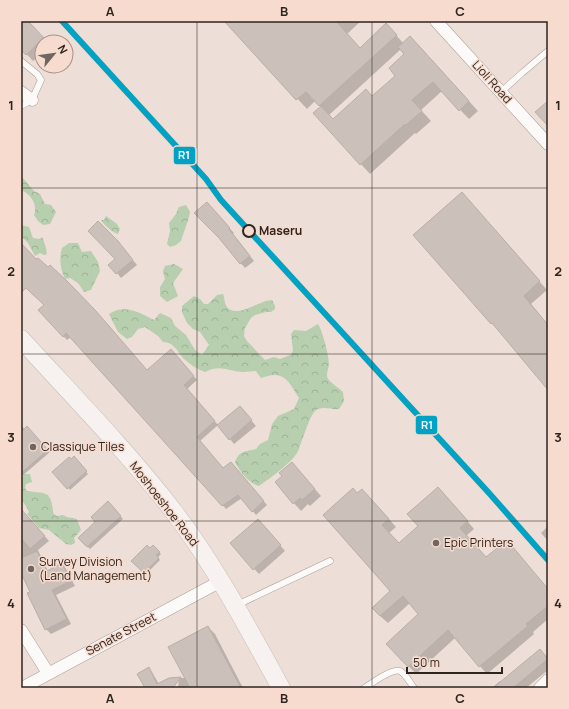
<svg xmlns="http://www.w3.org/2000/svg" width="569" height="709" font-family="Manrope,sans-serif">
<style>
.forest{fill:url(#forest-crowns)}
.shadow{fill:#0003;fill-rule:evenodd}
.building{fill:#cbc0ba;stroke:#b9aea8}
.lines{fill:none;stroke-linecap:round;stroke-linejoin:round}
.lane-casing{stroke:#aba09a;stroke-width:7}
.street-casing{stroke:#aba09a;stroke-width:13}
.primary-casing{stroke:#c7bfbc;stroke-width:19}
.lane{stroke:#fcfaf9;stroke-width:6}
.street{stroke:#fcfaf9;stroke-width:12}
.primary{stroke:#f7f2f0;stroke-width:18}
.rail-1-casing{stroke:#f6dbce;stroke-width:9}
.rail-1{stroke:#02a2c5;stroke-width:6}
.grid{fill:none;stroke:#2e251f;stroke-width:1;stroke-opacity:0.55}
.stop-dot{fill:#f6dbce;stroke:#2e251f;stroke-width:2}
.poi-dot{fill:#71665f;stroke:#f6dbce;stroke-width:1.5}
.labels{text-anchor:middle;stroke-width:3;stroke-linejoin:round;paint-order:stroke}
.street-label{font-size:12px;fill:#2e251f;stroke:#f6dbce}
.stop-label{font-size:12px;font-weight:bold;fill:#2e251f;stroke:#f6dbce;text-anchor:start}
.poi-label{font-size:12px;fill:#2e251f;stroke:#f6dbce;text-anchor:start}
.line-badge{stroke:#f6dbce;stroke-width:1.5}
.badge-label{font-size:11px;text-anchor:middle;font-weight:bold;fill:#fff}
.neatline{fill:none;stroke:#2e251f;stroke-width:1.5}
.grid-label{font-size:13px;text-anchor:middle;font-weight:bold;fill:#2e251f}
</style>
<defs>
<pattern id="forest-crowns" width="20" height="18" patternUnits="userSpaceOnUse"><rect width="20" height="18" fill="#b7cfae"/><path d="M2 6a3 3 0 1 1 6 0M12 15a3 3 0 1 1 6 0" fill="none" stroke="#9eb295"/></pattern>
</defs>
<rect width="100%" height="100%" fill="#edded7"/>
<!-- forest -->
<path class="forest" d="M 22,177 L 34,191 L 40,194 L 45,204 L 51,205 L 56,212 L 50,224 L 43,225 L 38,221 L 34,215 C 38,205 31,194 21,190 L 21,179 Z
M 186,205 L 190,212 L 189,217 L 181,241 L 176,245 L 170,247 L 167,244 L 170,231 L 169,223 L 176,214 L 179,207 Z
M 106,216 L 117,224 L 120,229 L 118,234 C 113,233 104,225 101,220 L 104,220 Z
M 21,225 L 29,227 L 33,238 L 39,239 L 42,237 C 45,243 46,248 47,254 L 44,255 L 40,253 L 35,256 L 28,243 L 21,236 Z
M 69,243 L 78,243 L 82,252 L 91,251 L 98,262 L 100,271 L 91,290 L 84,292 L 78,283 L 70,278 L 65,279 C 60,269 59,258 62,248 Z
M 174,264 L 183,269 L 173,283 L 178,296 L 167,302 L 160,296 L 160,287 L 165,279 L 163,271 L 165,266 Z
M 223,294 C 225,298 224,305 228,308 C 238,318 260,300 272,300 L 275,306 L 275,309 L 271,312 L 266,312 L 255,315 L 251,318 L 245,328 L 244,336 L 247,341 L 265,360 L 274,357 L 280,359 L 290,355 L 293,351 L 291,334 L 294,330 L 306,331 L 318,324 C 322,329 329,356 329,364 C 329,369 325,374 328,379 C 332,384 339,388 343,392 L 344,401 L 339,409 C 332,410 321,405 315,411 C 309,417 302,442 298,451 C 293,462 269,479 259,486 C 248,483 240,471 235,462 C 240,450 245,452 256,449 L 260,444 L 268,440 L 272,424 L 278,416 L 294,409 L 299,398 C 293,389 287,374 274,375 C 270,375 265,377 261,378 L 256,371 C 251,371 247,372 243,372 C 227,371 220,364 205,372 C 197,369 189,364 183,358 C 177,351 174,342 163,342 L 158,336 L 145,327 L 138,329 L 132,337 L 127,339 L 118,332 L 109,314 C 125,304 138,312 154,320 L 160,313 L 171,318 L 175,326 L 186,335 L 195,350 L 202,355 L 209,345 L 200,332 L 193,329 L 187,323 L 182,312 L 182,306 L 194,296 L 200,299 L 204,304 L 208,304 L 217,295 Z
M 24,474 L 30,474 L 32,482 L 26,484 L 25,488 L 27,491 L 43,493 L 48,495 C 50,498 52,502 52,505 C 54,511 51,513 57,516 L 63,515 L 67,517 L 77,519 L 81,530 L 74,538 L 75,543 L 71,545 L 66,544 L 49,530 L 39,528 L 27,514 L 29,512 C 27,507 24,504 22,500 C 19,494 20,479 24,474 Z"/>
<!-- shadow -->
<path class="shadow" d="M 21,21 L 28,21 L 47,42 L 42,42 L 42,54 L 33,61 L 21,48 Z
M 225,21 L 361,21 L 347,34 L 360,48 L 395,34 L 403,43 L 419,46 L 478,111 L 469,119 L 442,91 L 421,110 L 431,121 L 416,134 L 415,133 L 370,174 L 314,113 L 321,107 L 315,101 L 307,109 ZM 401,49 L 406,54 L 397,76 L 372,97 L 333,120 L 329,115 Z
M 462,193 L 547,290 L 531,304 L 548,325 L 548,389 L 500,331 L 415,235 Z
M 211,208 L 234,233 L 233,234 L 254,261 L 245,268 L 219,238 Z
M 21,244 L 147,371 L 175,354 L 197,380 L 187,389 L 218,425 L 200,441 L 223,469 L 234,467 L 267,505 L 256,515 L 242,498 L 226,509 L 71,337 L 67,340 L 39,310 L 45,305 L 21,284 Z
M 122,247 L 137,265 L 121,278 L 117,273 L 117,259 Z
M 244,412 L 256,426 L 234,444 L 230,439 Z
M 21,425 L 25,430 L 27,428 L 50,452 L 21,477 Z
M 74,458 L 88,474 L 70,490 L 54,472 Z
M 299,471 L 321,496 L 310,506 L 308,504 L 301,511 L 294,503 Z
M 358,494 L 369,497 L 396,527 L 389,533 L 399,544 L 419,526 L 445,495 L 474,529 L 466,536 L 486,558 L 548,589 L 548,619 L 533,632 L 534,634 L 487,674 L 455,638 L 416,674 L 388,644 L 420,614 L 410,603 L 388,623 L 380,616 L 392,591 Z
M 108,503 L 123,519 L 90,549 L 79,538 L 96,522 Z
M 21,510 L 49,541 L 38,550 L 48,571 L 62,564 L 66,569 L 75,586 L 56,595 L 71,624 L 51,634 L 46,629 L 32,592 L 21,571 Z
M 263,525 L 285,551 L 259,574 L 232,544 Z
M 548,526 L 548,541 L 541,533 Z
M 153,546 L 161,554 L 158,557 L 160,560 L 146,574 L 133,561 Z
M 208,627 L 215,634 L 243,688 L 178,688 L 179,678 L 185,678 Z
M 540,650 L 548,658 L 548,670 L 526,688 L 492,688 L 500,681 L 502,682 Z
M 148,668 L 152,672 L 161,688 L 146,688 Z"/>
<!-- building -->
<path class="building" d="M 21,21 L 28,21 L 44,38 L 26,55 L 21,50 Z
M 224,21 L 336,21 L 360,48 L 386,23 L 397,35 L 319,106 L 306,92 L 296,100 Z
M 410,36 L 469,101 L 459,111 L 433,82 L 412,100 L 422,111 L 406,125 L 405,124 L 360,165 L 313,113 L 321,106 L 333,119 L 366,89 L 372,96 L 395,76 L 389,68 L 404,54 L 398,47 Z
M 548,101 L 548,126 L 535,112 Z
M 462,192 L 540,281 L 524,296 L 548,325 L 548,390 L 492,323 L 491,324 L 413,235 Z
M 207,202 L 230,228 L 229,229 L 250,256 L 240,264 L 219,238 L 194,213 Z
M 98,221 L 118,241 L 133,260 L 116,274 L 108,265 L 115,259 L 88,231 Z
M 21,243 L 36,259 L 38,258 L 48,267 L 50,265 L 68,282 L 96,311 L 147,370 L 171,349 L 194,376 L 184,385 L 215,421 L 197,437 L 223,468 L 231,462 L 264,501 L 252,512 L 238,495 L 222,506 L 66,333 L 63,337 L 38,310 L 44,305 L 26,288 L 21,293 Z
M 240,406 L 252,420 L 229,440 L 217,425 Z
M 27,426 L 48,450 L 21,473 L 21,432 Z
M 74,456 L 87,471 L 67,489 L 52,472 L 69,457 L 71,459 Z
M 292,462 L 315,489 L 302,500 L 300,498 L 293,504 L 275,482 L 282,476 L 279,473 Z
M 438,487 L 468,521 L 460,528 L 486,557 L 507,540 L 548,589 L 548,606 L 526,624 L 528,626 L 479,667 L 448,630 L 408,667 L 386,644 L 418,614 L 403,596 L 380,616 L 372,608 L 390,591 L 323,515 L 353,488 L 357,493 L 362,489 L 389,519 L 382,525 L 399,543 L 418,526 L 407,514 Z
M 108,501 L 121,516 L 87,547 L 78,538 L 95,522 L 91,517 Z
M 21,509 L 45,536 L 30,549 L 21,538 Z
M 258,519 L 281,545 L 253,570 L 230,543 Z
M 147,545 L 150,548 L 153,545 L 160,552 L 156,555 L 159,558 L 144,573 L 131,561 Z
M 37,551 L 47,571 L 62,563 L 71,581 L 52,590 L 67,619 L 45,630 L 27,593 L 30,592 L 21,573 L 21,558 Z
M 208,626 L 241,688 L 190,688 L 168,647 Z
M 540,649 L 548,659 L 513,688 L 493,688 Z
M 149,667 L 157,684 L 169,678 L 181,677 L 173,688 L 145,688 L 137,674 Z"/>
<g class="lines">
<!-- lane casing -->
<g class="lane-casing">
<path id="lane" d="M 21,61 L 37,74 L 41,80 L 32,100 L 21,106
M 501,92 L 522,73 L 548,51
M 237,605 L 330,561
M 364,688 C 371,684 392,668 400,671 C 406,674 410,683 414,688"/>
</g>
<!-- street casing -->
<g class="street-casing">
<path id="street" d="M 436,21 L 548,144
M 21,92 L 32,100
M 21,630 L 48,673
M 22,688 L 221,581
M 540,688 L 548,680"/>
</g>
<!-- primary casing -->
<g class="primary-casing">
<path id="primary" d="M 21,339 C 73,396 127,451 174,512 C 216,567 248,628 281,688"/>
</g>
<!-- lane -->
<use href="#lane" class="lane"/>
<!-- street -->
<use href="#street" class="street"/>
<!-- primary -->
<use href="#primary" class="primary"/>
<!-- rail-1 casing -->
<g class="rail-1-casing">
<path id="rail-1" d="M 62,21 L 206,179 L 221,200 L 489,493 L 548,560"/>
</g>
<!-- rail-1 -->
<use href="#rail-1" class="rail-1"/>
</g>
<!-- grid -->
<path class="grid" d="M 197,21 L 197,688M 372,21 L 372,688M 21,188 L 548,188M 21,354 L 548,354M 21,521 L 548,521"/>
<!-- markers -->
<circle class="stop-dot" cx="249" cy="231" r="6"/>
<g class="poi-dot">
<circle cx="33" cy="447" r="4"/>
<circle cx="436" cy="543" r="4"/>
<circle cx="31" cy="569" r="4"/>
</g>
<g class="labels">
<!-- street labels -->
<g class="street-label">
<text transform="translate(492 82) rotate(48)" y="4">Lioli Road</text>
<text transform="translate(164 504) rotate(52)" y="4">Moshoeshoe Road</text>
<text transform="translate(121 634) rotate(-28)" y="4">Senate Street</text>
</g>
<!-- stop labels -->
<g class="stop-label">
<text x="259" y="235">Maseru</text>
</g>
<!-- poi labels -->
<g class="poi-label">
<text x="41" y="451">Classique Tiles</text>
<text x="444" y="547">Epic Printers</text>
<text x="39" y="566">Survey Division<tspan x="39" dy="14">(Land Management)</tspan></text>
</g>
</g>
<g class="line-badge">
<rect x="173" y="146" width="23" height="19" rx="4" fill="#02a2c5"/>
<rect x="415" y="415" width="23" height="20" rx="4" fill="#02a2c5"/>
</g>
<g class="badge-label">
<text x="184" y="159">R1</text>
<text x="427" y="429">R1</text>
</g>
<!-- border -->
<rect width="569" height="709" fill="none" stroke="#f6dbce" stroke-width="44"/>
<!-- north arrow -->
<g transform="translate(54 54) rotate(61)"><circle r="19" fill="#f6dbce" stroke="#a69288"/>
<path d="M0-3L7 15L0 10L-7 15Z" fill="#71665f"/>
<text y="-6" font-size="11" font-weight="bold" text-anchor="middle" fill="#2e251f">N</text>
</g>
<!-- scale -->
<path d="M407 667v6h95v-6" fill="none" stroke="#2e251f" stroke-width="2"/>
<text x="413" y="667" font-size="12" fill="#2e251f" stroke="#f6dbce" stroke-width="3" paint-order="stroke">50 m</text>
<rect x="22" y="22" width="525" height="665" class="neatline"/>
<g class="grid-label">
<text x="110" y="16">A</text>
<text x="284" y="16">B</text>
<text x="460" y="16">C</text>
<text x="11" y="110">1</text>
<text x="558" y="110">1</text>
<text x="11" y="276">2</text>
<text x="558" y="276">2</text>
<text x="11" y="442">3</text>
<text x="558" y="442">3</text>
<text x="11" y="608">4</text>
<text x="558" y="608">4</text>
<text x="110" y="703">A</text>
<text x="284" y="703">B</text>
<text x="460" y="703">C</text>
</g>
</svg>
